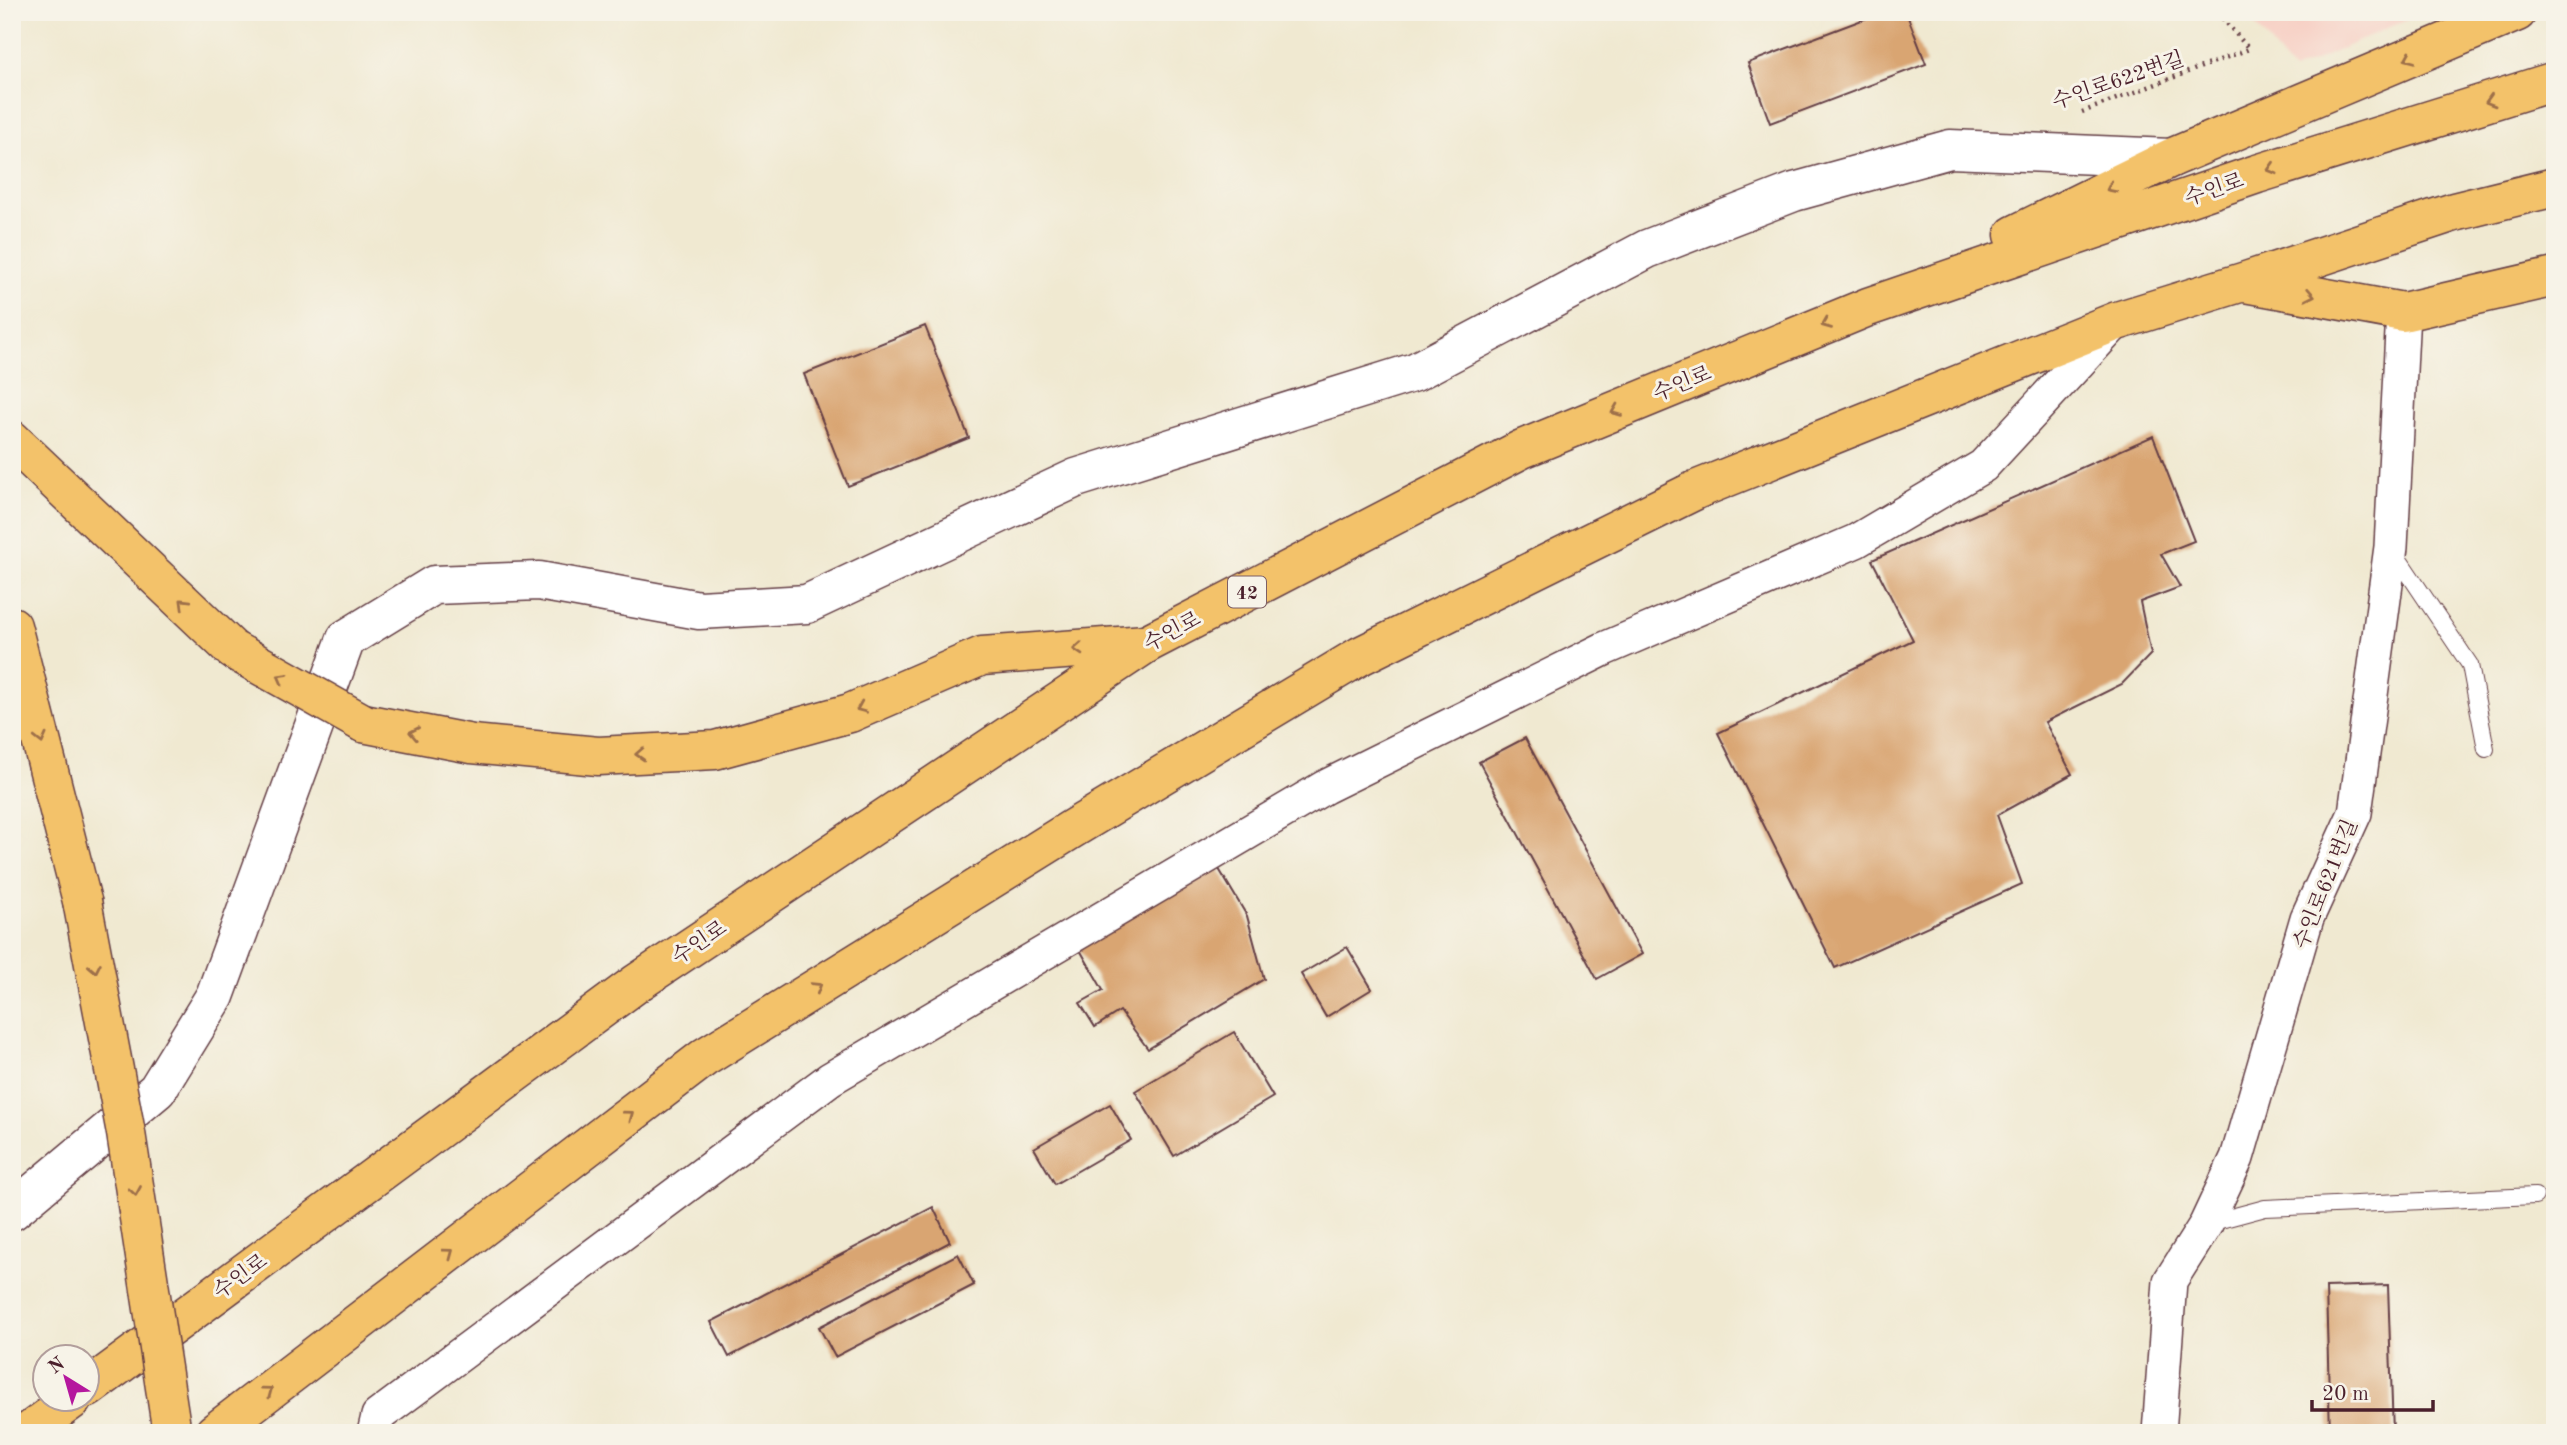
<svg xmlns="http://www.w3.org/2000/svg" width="2567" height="1445" font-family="'Old Standard TT','Noto Serif KR',serif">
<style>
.built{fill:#f7d1c6}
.building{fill:#d9a572}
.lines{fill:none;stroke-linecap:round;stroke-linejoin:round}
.service-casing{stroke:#633d44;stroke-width:18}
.minor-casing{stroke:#633d44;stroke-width:36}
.tertiary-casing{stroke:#633d44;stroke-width:41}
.trunk-casing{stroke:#633d44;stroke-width:41}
.motorway-casing{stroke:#633d44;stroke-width:41}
.path{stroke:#633d44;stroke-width:4.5;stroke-dasharray:2 5;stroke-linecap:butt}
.service{stroke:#fff;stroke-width:16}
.minor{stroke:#fff;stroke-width:33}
.tertiary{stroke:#fff;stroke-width:38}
.trunk{stroke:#f3c26a;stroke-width:38}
.motorway{stroke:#f3c26a;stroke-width:38}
.motorway-bridge-casing{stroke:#633d44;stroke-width:41;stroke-linecap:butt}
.motorway-bridge{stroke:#f3c26a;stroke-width:38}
.oneway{stroke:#9e704a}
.labels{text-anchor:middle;stroke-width:6;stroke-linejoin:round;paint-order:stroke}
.shield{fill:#f7f3e8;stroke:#7e5f64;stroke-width:2}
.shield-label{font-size:19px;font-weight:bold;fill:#4a1f2b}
.street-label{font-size:21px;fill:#4a1f2b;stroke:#f7f3e8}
</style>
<rect width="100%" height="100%" fill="#f7f3e8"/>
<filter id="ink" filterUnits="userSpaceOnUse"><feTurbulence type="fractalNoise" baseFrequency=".0143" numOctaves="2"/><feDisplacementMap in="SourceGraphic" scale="14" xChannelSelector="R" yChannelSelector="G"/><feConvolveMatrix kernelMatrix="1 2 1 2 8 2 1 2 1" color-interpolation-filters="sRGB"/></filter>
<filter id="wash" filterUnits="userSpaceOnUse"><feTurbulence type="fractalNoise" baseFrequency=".00686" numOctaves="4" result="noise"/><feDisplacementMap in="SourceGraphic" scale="28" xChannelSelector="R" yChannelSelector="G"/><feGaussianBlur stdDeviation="1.57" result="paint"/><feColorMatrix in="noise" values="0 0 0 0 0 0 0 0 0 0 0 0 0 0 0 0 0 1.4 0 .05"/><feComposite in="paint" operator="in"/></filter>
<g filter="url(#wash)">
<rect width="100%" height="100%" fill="#f0e9d1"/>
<!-- built -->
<path class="built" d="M 2244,12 L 2422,12 L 2293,71 Z"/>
<g id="blocks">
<!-- building -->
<path class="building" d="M 1883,12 L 1906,12 L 1926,64 L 1770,123 L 1748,63 Z
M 925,326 L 969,438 L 848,486 L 804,374 Z
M 2153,436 L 2194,541 L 2161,554 L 2180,587 L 2140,602 L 2151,654 L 2122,684 L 2045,722 L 2072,774 L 1997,815 L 2022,884 L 1835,968 L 1718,733 L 1913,640 L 1872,560 Z
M 1525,738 L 1642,954 L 1597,979 L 1479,762 Z
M 1213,859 L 1247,916 L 1264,979 L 1148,1049 L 1120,1011 L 1095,1027 L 1080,1003 L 1103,990 L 1075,941 Z
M 1347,947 L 1372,989 L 1326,1017 L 1301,974 Z
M 1234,1032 L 1273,1097 L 1174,1156 L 1135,1091 Z
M 1110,1104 L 1131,1140 L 1055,1184 L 1034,1148 Z
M 933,1207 L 950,1242 L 729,1357 L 711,1322 Z
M 958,1254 L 974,1285 L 835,1357 L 819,1327 Z
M 2388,1285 L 2393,1433 L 2330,1433 L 2326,1287 Z"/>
</g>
</g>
<g filter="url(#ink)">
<use href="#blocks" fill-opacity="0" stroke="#633d44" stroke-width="2"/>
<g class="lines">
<!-- service casing -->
<g class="service-casing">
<path id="service" d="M 2394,552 L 2470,665 L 2486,749
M 2209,1223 L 2265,1208 L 2535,1196"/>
</g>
<!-- minor casing -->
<g class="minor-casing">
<path id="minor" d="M 374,1433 L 378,1416 L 830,1079 L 1325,787 L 1604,649 L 1856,541 L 1983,466 L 2117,321
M 2159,1433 L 2170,1281 L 2206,1224 L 2237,1158 L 2307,918 L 2355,813 L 2391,547 L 2403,312"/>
</g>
<!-- tertiary casing -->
<g class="tertiary-casing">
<path id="tertiary" d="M 12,1211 L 157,1090 L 215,996 L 346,639 L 434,585 L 539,581 L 699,610 L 807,604 L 1076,478 L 1415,372 L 1647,249 L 1794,192 L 1950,149 L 2171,158"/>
</g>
<!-- trunk casing -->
<g class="trunk-casing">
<path id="trunk" d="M 2014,235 L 2171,158 L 2517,12
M 2245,283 L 2403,312 L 2555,277
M 88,1388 L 637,983 L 1146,644 L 1522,449 L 1868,307 L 2257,174 L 2555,81
M 27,1433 L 72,1400
M 214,1433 L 705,1057 L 1072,829 L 1360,656 L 1698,489 L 2117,321 L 2243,282 L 2454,212 L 2555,187"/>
</g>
<!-- motorway casing -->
<g class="motorway-casing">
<path id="motorway" d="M 12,440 L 233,650
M 12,626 L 82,901
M 363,723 L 472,744 L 598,756 L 715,750 L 850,713 L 982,656 L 1146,644"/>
</g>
<!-- path -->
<path class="path" d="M 2082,112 L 2249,49 L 2217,12"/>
<!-- service -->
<use href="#service" class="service"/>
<!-- minor -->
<use href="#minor" class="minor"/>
<!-- tertiary -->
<use href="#tertiary" class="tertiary"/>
<!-- trunk -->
<use href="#trunk" class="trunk"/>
<!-- motorway -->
<use href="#motorway" class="motorway"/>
<!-- motorway-bridge casing -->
<g class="motorway-bridge-casing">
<path id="motorway-bridge" d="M 233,650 L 363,723
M 82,901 L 126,1133 L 172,1433"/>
</g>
<!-- motorway-bridge -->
<use href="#motorway-bridge" class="motorway-bridge"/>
</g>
<!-- one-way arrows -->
<defs><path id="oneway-chevron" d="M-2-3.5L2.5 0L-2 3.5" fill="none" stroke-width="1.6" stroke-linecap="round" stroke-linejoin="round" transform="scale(1.75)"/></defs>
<g class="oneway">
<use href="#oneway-chevron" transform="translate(2409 58) rotate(157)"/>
<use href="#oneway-chevron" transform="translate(2490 101) rotate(163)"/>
<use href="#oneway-chevron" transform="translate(2272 169) rotate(163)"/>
<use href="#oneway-chevron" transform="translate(2111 188) rotate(154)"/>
<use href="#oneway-chevron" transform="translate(2310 295) rotate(11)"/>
<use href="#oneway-chevron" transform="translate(1826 324) rotate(158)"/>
<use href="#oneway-chevron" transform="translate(1616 411) rotate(158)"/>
<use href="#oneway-chevron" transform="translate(184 603) rotate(-136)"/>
<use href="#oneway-chevron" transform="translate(1078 649) rotate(176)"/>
<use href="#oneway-chevron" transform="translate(282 678) rotate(-151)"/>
<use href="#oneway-chevron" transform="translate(861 708) rotate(157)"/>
<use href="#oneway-chevron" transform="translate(414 733) rotate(-169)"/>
<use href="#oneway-chevron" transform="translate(41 739) rotate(76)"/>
<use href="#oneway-chevron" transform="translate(640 754) rotate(177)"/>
<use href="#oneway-chevron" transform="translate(95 968) rotate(79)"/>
<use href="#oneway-chevron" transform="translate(817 987) rotate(-32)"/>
<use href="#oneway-chevron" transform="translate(629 1115) rotate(-37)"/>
<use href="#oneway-chevron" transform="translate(135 1191) rotate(81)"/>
<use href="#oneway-chevron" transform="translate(449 1253) rotate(-37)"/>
<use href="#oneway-chevron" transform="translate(268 1391) rotate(-37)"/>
</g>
</g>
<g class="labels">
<!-- shield labels -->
<rect class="shield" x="1228" y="576.5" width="38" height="31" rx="5"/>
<g class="shield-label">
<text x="1247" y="599">42</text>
</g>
<!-- street labels -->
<g class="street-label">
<text transform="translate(2118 80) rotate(-19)" y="7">수인로622번길</text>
<text transform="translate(2214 189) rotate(-19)" y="7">수인로</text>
<text transform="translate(1682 383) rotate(-22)" y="7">수인로</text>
<text transform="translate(1172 631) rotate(-28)" y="7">수인로</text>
<text transform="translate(2325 884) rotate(-68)" y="7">수인로621번길</text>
<text transform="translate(699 942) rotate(-34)" y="7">수인로</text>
<text transform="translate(240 1276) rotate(-36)" y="7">수인로</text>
</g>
</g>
<!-- margin -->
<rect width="2567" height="1445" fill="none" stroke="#f7f3e8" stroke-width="42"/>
<!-- north arrow -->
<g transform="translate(66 1378) rotate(323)"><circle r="33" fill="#f7f3e8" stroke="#b29e9c" stroke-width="2"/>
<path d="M0-5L12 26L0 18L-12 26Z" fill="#b5179e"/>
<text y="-10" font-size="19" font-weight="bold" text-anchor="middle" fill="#4a1f2b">N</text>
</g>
<!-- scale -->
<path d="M2312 1400v10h121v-10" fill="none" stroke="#4a1f2b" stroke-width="3.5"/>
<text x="2322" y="1400" font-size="21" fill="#4a1f2b" stroke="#f7f3e8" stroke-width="5" paint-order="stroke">20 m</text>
</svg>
